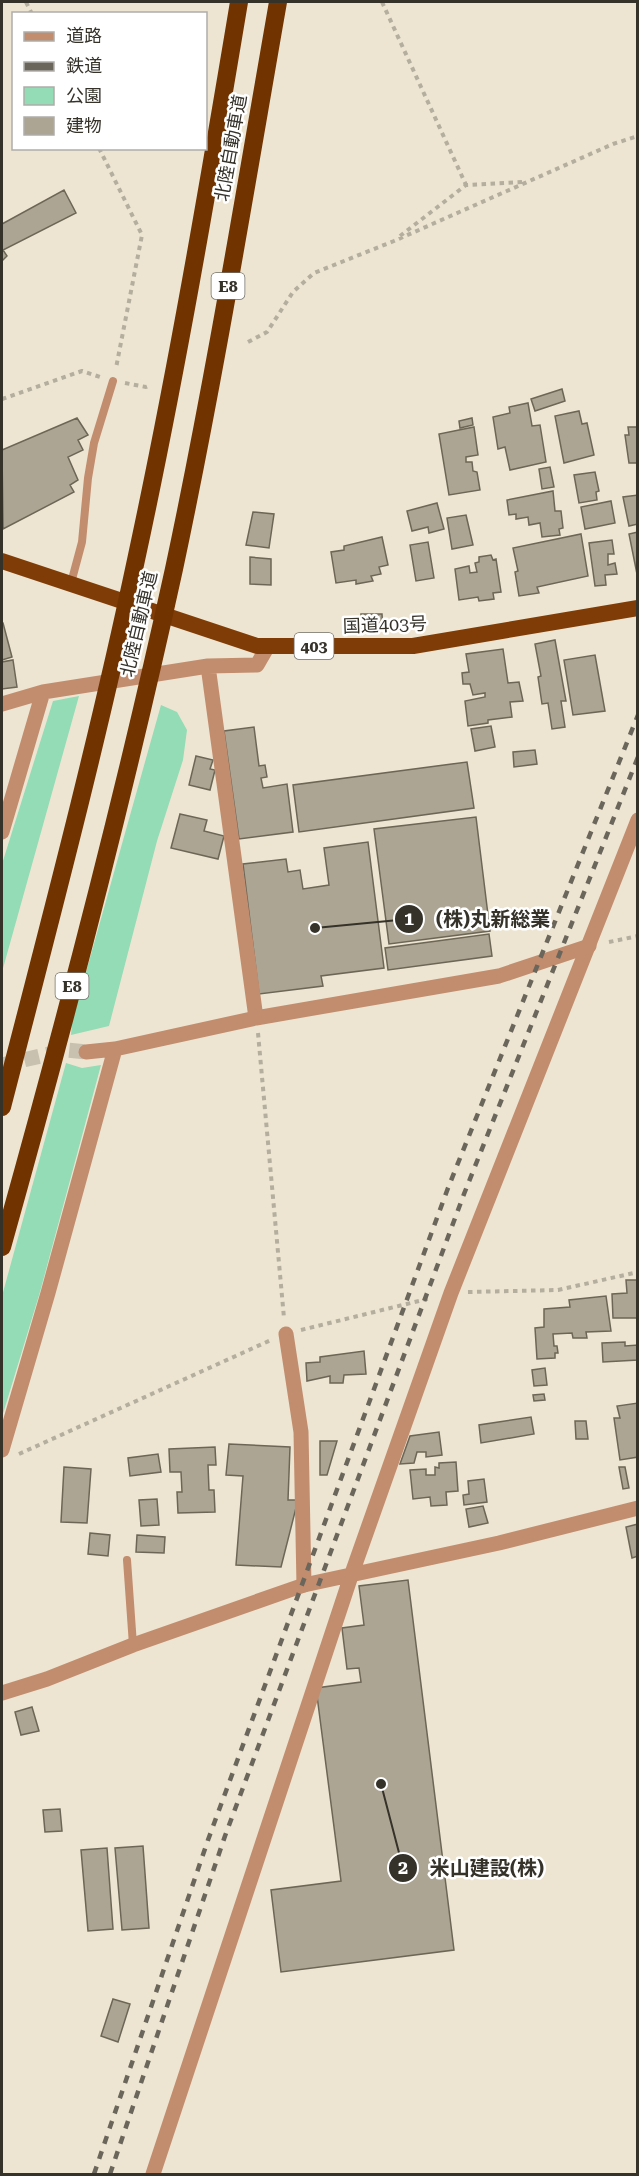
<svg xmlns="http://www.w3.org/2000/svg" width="639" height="2176" font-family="'Roboto Serif','Noto Sans JP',serif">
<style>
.green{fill:#93dcb6}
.building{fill:#ada593;stroke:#6d6656;stroke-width:1.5}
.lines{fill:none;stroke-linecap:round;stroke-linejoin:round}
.minor-tunnel{stroke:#c8c1b0;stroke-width:15;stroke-dasharray:15 8;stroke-linecap:butt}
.path{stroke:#b4ae9e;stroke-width:4;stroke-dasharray:4.5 4.5;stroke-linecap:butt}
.service{stroke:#c28d6e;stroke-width:8}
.minor{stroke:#c28d6e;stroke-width:15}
.tertiary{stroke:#c28d6e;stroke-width:15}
.trunk{stroke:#803c06;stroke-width:16}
.motorway{stroke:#713300;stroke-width:18}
.rail{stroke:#6b665b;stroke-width:4.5;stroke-dasharray:8 8;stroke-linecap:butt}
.labels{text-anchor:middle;stroke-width:5;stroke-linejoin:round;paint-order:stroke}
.shield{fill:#fff;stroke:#72706a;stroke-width:1.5}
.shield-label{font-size:16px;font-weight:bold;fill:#35322a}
.street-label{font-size:18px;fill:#35322a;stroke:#fff}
.leader{fill:none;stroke:#35322a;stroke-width:2}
.callout-dot{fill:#35322a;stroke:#fff;stroke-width:2}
.mark-label{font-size:18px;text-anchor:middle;font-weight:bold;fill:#fff}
.callout-label{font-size:20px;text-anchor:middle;font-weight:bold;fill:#35322a;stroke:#fff;stroke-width:5;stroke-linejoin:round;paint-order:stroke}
</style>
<rect width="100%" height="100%" fill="#ede5d2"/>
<!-- green -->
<path class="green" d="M 79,696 L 2,972 L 2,864 L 53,701 Z
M 161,705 L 177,712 L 187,730 L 183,760 L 157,841 L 109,1026 L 71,1035 L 72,1022 Z
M 66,1063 L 82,1068 L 101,1065 L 40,1292 L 2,1417 L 2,1296 Z"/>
<!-- building -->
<path class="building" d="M 64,190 L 76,213 L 3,250 L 7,256 L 2,261 L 2,224 Z
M 562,389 L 565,401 L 535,411 L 531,399 Z
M 528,403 L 532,426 L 540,425 L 546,462 L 510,470 L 505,447 L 498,449 L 493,417 L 510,413 L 509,407 Z
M 579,411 L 582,424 L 587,423 L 594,455 L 564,463 L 555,416 Z
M 77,418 L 88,435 L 78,440 L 83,450 L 68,457 L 78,480 L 70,485 L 74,492 L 3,529 L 2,450 Z
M 472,418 L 473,425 L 460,428 L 459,421 Z
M 474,427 L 478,455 L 466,457 L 466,462 L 472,462 L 473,471 L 477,472 L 480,490 L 449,495 L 439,434 Z
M 628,427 L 638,427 L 638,463 L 629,463 L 625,435 L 629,435 Z
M 550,467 L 554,487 L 542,489 L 539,469 Z
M 595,472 L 599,491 L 596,492 L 597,500 L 579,503 L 574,475 Z
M 553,491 L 555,511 L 561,511 L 563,528 L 559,529 L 560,535 L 542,537 L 540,523 L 529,525 L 528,517 L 516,519 L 516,514 L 509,515 L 507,500 Z
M 638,495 L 638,524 L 629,526 L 623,497 Z
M 611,501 L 615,523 L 585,529 L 581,507 Z
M 437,503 L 444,529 L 429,533 L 428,527 L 412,531 L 407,511 Z
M 253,512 L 274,514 L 269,548 L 246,545 Z
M 466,515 L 473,545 L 452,549 L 447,518 Z
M 638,532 L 638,579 L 629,534 Z
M 581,534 L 588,576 L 537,587 L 539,593 L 519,596 L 515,572 L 518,571 L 513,548 Z
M 382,537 L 388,565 L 379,567 L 381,574 L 371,576 L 373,581 L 356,584 L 356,580 L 336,583 L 331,552 L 344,550 L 344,546 Z
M 612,540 L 614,554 L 608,554 L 608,565 L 615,563 L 617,574 L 605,575 L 606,585 L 595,586 L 589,543 Z
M 428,542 L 434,578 L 416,581 L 410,545 Z
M 491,555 L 493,560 L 496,559 L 501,592 L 493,593 L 494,599 L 479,601 L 478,597 L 459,600 L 455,569 L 469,566 L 470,573 L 477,572 L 475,563 L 479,562 L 479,557 Z
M 250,557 L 271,559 L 271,585 L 250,584 Z
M 361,614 L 382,614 L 383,630 L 361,630 Z
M 2,623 L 3,623 L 12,657 L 2,660 Z
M 555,640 L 566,701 L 561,701 L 565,727 L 552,729 L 548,703 L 542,704 L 538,677 L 541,676 L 535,644 Z
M 503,649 L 508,683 L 519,682 L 523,701 L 510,702 L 512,717 L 488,720 L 488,723 L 468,726 L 465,701 L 485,697 L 485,693 L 473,695 L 470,684 L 463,684 L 462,673 L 469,672 L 466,654 Z
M 595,655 L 605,711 L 573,715 L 564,660 Z
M 13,660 L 17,687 L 2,689 L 2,662 Z
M 491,726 L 495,747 L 475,751 L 471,729 Z
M 254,727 L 259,766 L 265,765 L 267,777 L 261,778 L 263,788 L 287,784 L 293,832 L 239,839 L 224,731 Z
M 535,750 L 537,764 L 514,767 L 513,752 Z
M 196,756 L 213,760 L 210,769 L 215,770 L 210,790 L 189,785 Z
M 467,762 L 474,808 L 299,832 L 293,785 Z
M 180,814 L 207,820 L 204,831 L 224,836 L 218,859 L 171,848 Z
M 476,817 L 490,931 L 389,944 L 374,829 Z
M 368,842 L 384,968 L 321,976 L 323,986 L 259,994 L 243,864 L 286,859 L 288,872 L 300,870 L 303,889 L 329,885 L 324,848 Z
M 489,934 L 492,956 L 388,970 L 385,948 Z
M 626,1280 L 638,1280 L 638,1318 L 613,1318 L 612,1294 L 627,1293 Z
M 606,1296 L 611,1331 L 586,1332 L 587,1338 L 573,1338 L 572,1333 L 553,1334 L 554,1346 L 557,1346 L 558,1353 L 555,1353 L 555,1358 L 537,1359 L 535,1328 L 544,1327 L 544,1309 L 570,1307 L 569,1300 Z
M 625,1342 L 625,1346 L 638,1345 L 638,1360 L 603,1362 L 602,1343 Z
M 364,1351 L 366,1374 L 344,1375 L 343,1383 L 330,1383 L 330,1376 L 307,1381 L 306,1363 L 320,1362 L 320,1357 Z
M 545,1368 L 547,1385 L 534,1386 L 532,1370 Z
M 544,1394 L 545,1400 L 534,1401 L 533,1395 Z
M 638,1403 L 638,1457 L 620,1460 L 614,1418 L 620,1418 L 617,1406 Z
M 531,1417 L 534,1434 L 481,1443 L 479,1425 Z
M 575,1421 L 586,1421 L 588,1439 L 576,1439 Z
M 439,1432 L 442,1455 L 426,1457 L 426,1452 L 417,1452 L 414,1463 L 400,1464 L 410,1436 Z
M 320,1441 L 337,1441 L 327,1475 L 320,1475 Z
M 229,1444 L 290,1447 L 288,1500 L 298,1500 L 281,1567 L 236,1565 L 243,1476 L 226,1475 Z
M 215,1447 L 216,1465 L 208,1465 L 209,1490 L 214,1490 L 215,1512 L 178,1513 L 177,1492 L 182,1492 L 181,1472 L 170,1472 L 169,1449 Z
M 158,1454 L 161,1472 L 130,1476 L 128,1458 Z
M 456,1462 L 458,1491 L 446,1492 L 447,1505 L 431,1506 L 430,1497 L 413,1499 L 410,1470 L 426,1469 L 426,1475 L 435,1475 L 435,1467 L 439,1468 L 439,1463 Z
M 64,1467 L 91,1469 L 87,1523 L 61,1522 Z
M 619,1467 L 625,1467 L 629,1488 L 623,1489 Z
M 484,1479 L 487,1502 L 464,1505 L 463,1495 L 469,1494 L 468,1481 Z
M 157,1499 L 159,1525 L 141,1526 L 139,1500 Z
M 483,1506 L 488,1523 L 469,1527 L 466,1509 Z
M 638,1524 L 638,1556 L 632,1558 L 626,1527 Z
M 90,1533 L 110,1535 L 108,1556 L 88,1554 Z
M 137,1535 L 165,1537 L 164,1553 L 136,1552 Z
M 408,1580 L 454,1950 L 281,1972 L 271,1890 L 341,1881 L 316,1688 L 361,1682 L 359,1668 L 347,1669 L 342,1628 L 364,1625 L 359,1586 Z
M 32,1707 L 39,1731 L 21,1735 L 15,1712 Z
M 60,1809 L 62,1831 L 45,1832 L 43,1810 Z
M 143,1846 L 149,1928 L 122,1930 L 115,1848 Z
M 107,1848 L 113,1929 L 88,1931 L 81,1850 Z
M 113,1999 L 130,2004 L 118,2042 L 101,2036 Z"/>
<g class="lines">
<!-- minor-tunnel -->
<path class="minor-tunnel" d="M 2,1065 L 66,1050 L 86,1052"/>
<!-- path -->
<path class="path" d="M 26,2 L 32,14
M 382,2 L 466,185
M 99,148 L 142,235 L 116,368
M 400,236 L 466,185 L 522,182
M 248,342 L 267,332 L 293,292 L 314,273 L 394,241 L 613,144 L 638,136
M 125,383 L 146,387 L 151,385
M 2,399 L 82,371 L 100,377
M 609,942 L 638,936
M 258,1033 L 284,1318
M 468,1292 L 558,1290 L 638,1272
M 301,1330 L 431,1298
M 19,1454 L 271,1340"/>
<!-- service -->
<path class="service" d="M 71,583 L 82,542 L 88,478 L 94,443 L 113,381
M 127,1560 L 133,1645"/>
<!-- minor -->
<path class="minor" d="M 208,666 L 256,1018
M 2,704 L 43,692 L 208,666 L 257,665 L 268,646
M 2,832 L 43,692
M 86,1052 L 115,1049 L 256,1018 L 499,976 L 589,946
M 286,1334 L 301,1432 L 304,1585
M 2,1450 L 48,1293 L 115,1049"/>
<!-- tertiary -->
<path class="tertiary" d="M 2,1693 L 47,1679 L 133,1645 L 304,1585 L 499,1543 L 638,1508
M 153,2174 L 351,1576 L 451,1293 L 638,820"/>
<!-- trunk -->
<path class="trunk" d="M 2,561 L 257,646 L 413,646 L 638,608"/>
<!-- motorway -->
<path class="motorway" d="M 2,1107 C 49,925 97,744 136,560 C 176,375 208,188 239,2
M 2,1247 C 65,1023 124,797 174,569 C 214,381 245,191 278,2"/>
<!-- rail -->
<path class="rail" d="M 94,2174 L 208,1840 L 448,1188 L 638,715
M 110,2174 L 225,1836 L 464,1194 L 638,757"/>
</g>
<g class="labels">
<!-- shield labels -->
<g class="shield">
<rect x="211.5" y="273" width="33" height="26" rx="4.5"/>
<rect x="294.5" y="633" width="39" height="26" rx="4.5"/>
<rect x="55.5" y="973" width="33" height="26" rx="4.5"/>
</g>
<g class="shield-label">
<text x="228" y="292">E8</text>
<text x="314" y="652">403</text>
<text x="72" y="992">E8</text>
</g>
<!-- street labels -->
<g class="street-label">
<text transform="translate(231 148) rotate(-80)" y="6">北陸自動車道</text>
<text transform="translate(139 624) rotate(-77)" y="6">北陸自動車道</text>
<text transform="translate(385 625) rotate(-2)" y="6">国道403号</text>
</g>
</g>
<!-- callouts -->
<path class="leader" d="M315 928L409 919M381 1784L403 1868"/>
<g class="callout-dot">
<circle cx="315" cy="928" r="6"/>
<circle cx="381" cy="1784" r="6"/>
<circle cx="409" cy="919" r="15"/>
<circle cx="403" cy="1868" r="15"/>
</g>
<g class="mark-label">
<text x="409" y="925">1</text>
<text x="403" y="1874">2</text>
</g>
<g class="callout-label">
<text x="493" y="926">(株)丸新総業</text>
<text x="487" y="1875">米山建設(株)</text>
</g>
<!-- border -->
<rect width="639" height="2176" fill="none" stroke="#35322a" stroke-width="6"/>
<!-- legend -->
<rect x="12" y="12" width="195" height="138" fill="#ffffff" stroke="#aeadaa" stroke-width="1.5"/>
<rect x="24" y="32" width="30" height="9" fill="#c28d6e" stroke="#aeadaa" stroke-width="1.5"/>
<text x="66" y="42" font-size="18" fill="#35322a">道路</text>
<rect x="24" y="62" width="30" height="9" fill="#6b665b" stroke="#aeadaa" stroke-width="1.5"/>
<text x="66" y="72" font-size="18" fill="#35322a">鉄道</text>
<rect x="24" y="87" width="30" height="18" fill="#93dcb6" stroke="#aeadaa" stroke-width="1.5"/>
<text x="66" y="102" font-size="18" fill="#35322a">公園</text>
<rect x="24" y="117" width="30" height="18" fill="#ada593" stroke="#aeadaa" stroke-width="1.5"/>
<text x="66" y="132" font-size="18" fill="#35322a">建物</text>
</svg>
